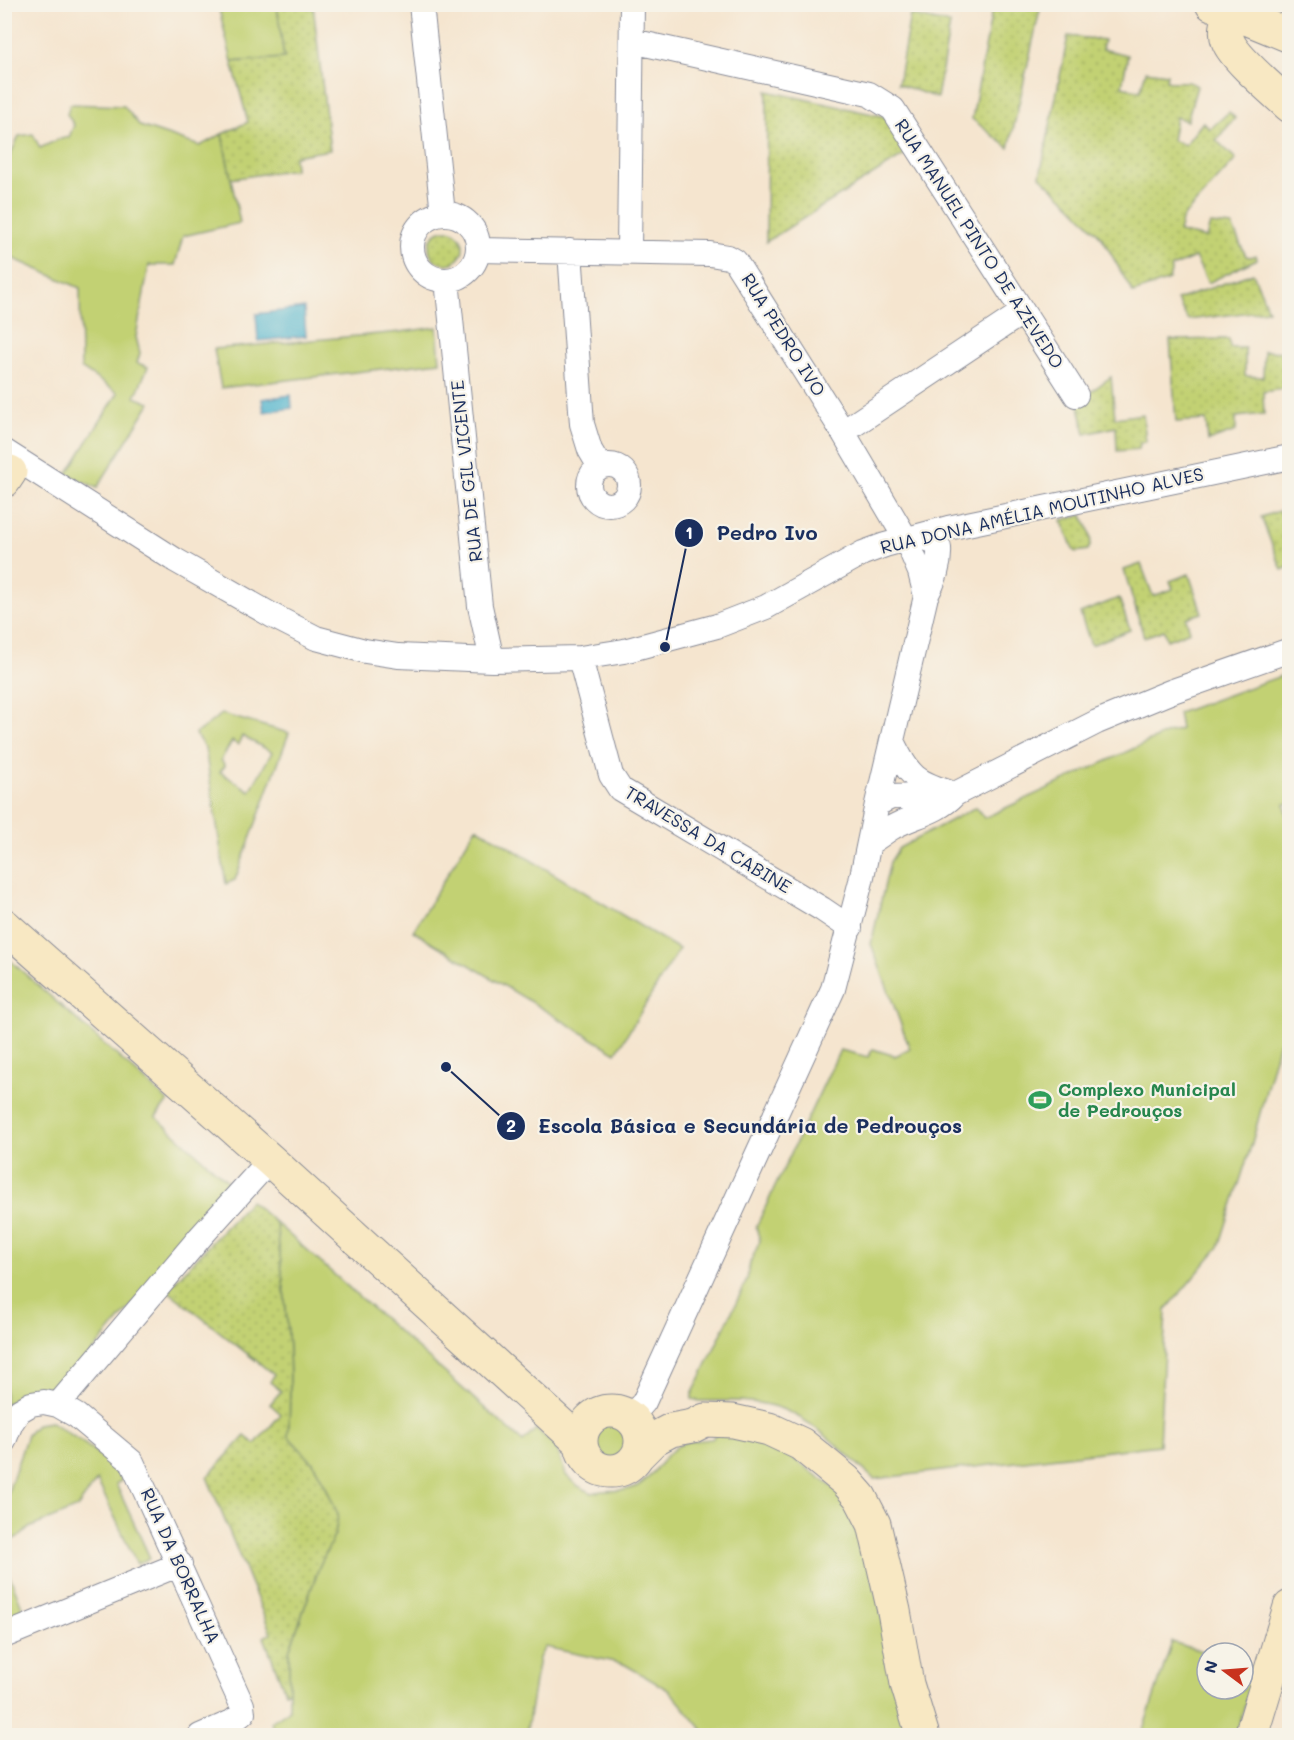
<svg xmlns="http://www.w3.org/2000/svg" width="1294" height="1740" font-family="Mali,sans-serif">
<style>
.grass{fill:#c2d173;stroke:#6e8068;stroke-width:1.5;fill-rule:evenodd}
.garden{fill:url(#garden-dots);stroke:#6e8068;stroke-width:1.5}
.water{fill:#4eb3cd;stroke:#347196;stroke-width:1.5}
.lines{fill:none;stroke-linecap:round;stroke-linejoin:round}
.street-casing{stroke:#888a96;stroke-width:26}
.secondary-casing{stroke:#888a96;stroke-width:35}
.street{stroke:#fff;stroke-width:24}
.secondary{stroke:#f8e8c3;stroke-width:33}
.labels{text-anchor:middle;stroke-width:4.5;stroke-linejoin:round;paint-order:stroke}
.street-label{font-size:18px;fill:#1b2f5e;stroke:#f7f3e8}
.leisure-label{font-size:18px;font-weight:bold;fill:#27864d;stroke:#f7f3e8;text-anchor:start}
.leader{fill:none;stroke:#1b2f5e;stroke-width:2}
.callout-dot{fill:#1b2f5e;stroke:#f7f3e8;stroke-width:2}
.mark-label{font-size:18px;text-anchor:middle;font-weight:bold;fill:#fff}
.callout-label{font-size:20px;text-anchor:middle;font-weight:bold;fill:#1b2f5e;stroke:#f7f3e8;stroke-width:4.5;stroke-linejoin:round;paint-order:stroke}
</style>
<defs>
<pattern id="garden-dots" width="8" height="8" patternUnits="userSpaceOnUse" patternTransform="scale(1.5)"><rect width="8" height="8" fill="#c2d173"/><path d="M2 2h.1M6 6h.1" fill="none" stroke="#a6b466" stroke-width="1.8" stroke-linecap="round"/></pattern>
</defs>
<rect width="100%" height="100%" fill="#f7f3e8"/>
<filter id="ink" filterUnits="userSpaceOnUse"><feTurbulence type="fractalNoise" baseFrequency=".0167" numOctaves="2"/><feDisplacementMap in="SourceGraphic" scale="12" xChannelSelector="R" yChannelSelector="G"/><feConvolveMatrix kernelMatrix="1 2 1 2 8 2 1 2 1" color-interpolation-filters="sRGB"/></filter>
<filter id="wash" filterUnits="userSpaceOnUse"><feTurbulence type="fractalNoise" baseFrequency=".008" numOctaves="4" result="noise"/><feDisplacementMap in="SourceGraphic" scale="24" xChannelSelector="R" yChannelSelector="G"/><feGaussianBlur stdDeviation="1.35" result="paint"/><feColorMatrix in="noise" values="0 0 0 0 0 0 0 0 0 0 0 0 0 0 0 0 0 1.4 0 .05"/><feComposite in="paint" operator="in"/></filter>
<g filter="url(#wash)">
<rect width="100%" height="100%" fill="#f5e5cf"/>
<!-- grass -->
<path class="grass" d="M 218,5 L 277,5 L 284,58 L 232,62 Z
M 70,104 L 124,106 L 140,126 L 200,146 L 222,134 L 240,223 L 183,236 L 175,265 L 149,265 L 136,337 L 140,353 L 137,363 L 148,367 L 135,397 L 150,403 L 97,488 L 67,474 L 118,393 L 81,368 L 80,288 L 5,255 L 4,169 L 19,136 L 33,134 L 40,148 L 57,140 L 69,137 L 74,125 L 67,114 Z
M 437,327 L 440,362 L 221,388 L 214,349 L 401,332 Z
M 1289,673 L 1290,804 L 1285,804 L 1290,831 L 1289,1043 L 1279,1042 L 1252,1143 L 1219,1247 L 1166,1310 L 1159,1445 L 874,1479 C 846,1455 818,1423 782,1409 C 757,1399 727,1401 700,1401 L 692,1399 L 692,1395 L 747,1280 L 750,1263 L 760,1241 L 756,1227 L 840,1050 L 868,1057 L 873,1049 L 895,1056 L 910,1049 L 871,944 L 890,862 L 899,848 L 976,807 L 984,818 L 1165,734 L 1181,729 L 1178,713 Z
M 222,714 L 289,733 L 235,880 L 226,884 L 205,748 L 195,734 ZM 242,736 L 272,752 L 250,791 L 220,772 L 225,766 L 221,760 L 232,741 L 238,745 Z
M 476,827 L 679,949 L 616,1053 L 413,931 Z
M 4,955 L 168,1101 L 156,1117 L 233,1186 L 61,1389 L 31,1387 L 5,1405 Z
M 276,1223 L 523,1442 L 536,1429 L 556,1446 L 566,1475 L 576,1485 L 592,1493 C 608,1488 624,1494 639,1485 C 657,1474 664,1452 683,1443 C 691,1440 703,1440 712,1439 L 716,1434 L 771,1442 L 835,1489 L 861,1525 L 909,1735 L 707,1735 L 670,1691 L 624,1664 L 545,1647 L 539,1658 L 526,1735 L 276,1735 L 271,1722 L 289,1710 L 289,1651 L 319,1567 L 335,1534 L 338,1515 L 326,1487 L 313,1463 L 288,1437 C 294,1365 285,1294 276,1223 Z
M590 1441a20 20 0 1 1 40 0a20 20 0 1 1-40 0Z
M 51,1422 C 70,1434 113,1460 122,1480 L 116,1484 L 150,1558 L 137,1564 L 97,1480 L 77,1508 L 29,1528 L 22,1535 L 5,1543 L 5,1501 L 27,1435 L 37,1424 Z
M 4,1562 L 25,1614 L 5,1623 L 4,1623 Z
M 1172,1642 L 1208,1653 L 1207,1689 L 1243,1689 L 1243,1664 L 1256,1668 L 1236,1735 L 1141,1736 Z"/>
<!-- garden -->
<path class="garden" d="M 277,5 L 313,5 L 330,150 L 294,156 L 295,169 L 231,179 L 222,134 L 248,122 L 232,62 L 284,58 Z
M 993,5 L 1041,5 L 1009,148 L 972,119 Z
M 910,15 L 950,24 L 937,98 L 898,84 Z
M 1068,36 L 1104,40 L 1102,49 L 1128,55 L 1122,86 L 1140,91 L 1146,71 L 1167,74 L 1166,81 C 1177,84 1186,78 1197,86 L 1187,121 L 1176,117 L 1172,140 L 1185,145 L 1203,122 L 1210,129 L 1229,112 L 1235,118 L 1216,140 L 1236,159 L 1183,217 L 1179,232 L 1206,238 L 1210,224 L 1232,226 L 1246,256 L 1250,257 L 1256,255 L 1257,259 L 1208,283 L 1195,257 L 1172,267 L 1169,280 L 1133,293 L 1102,238 L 1074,208 L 1040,176 Z
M 767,91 L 886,117 L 909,152 L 766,242 Z
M429 247a17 17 0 1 1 34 0a17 17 0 1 1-34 0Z
M 1253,273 L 1268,310 L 1188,320 L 1177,300 Z
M 1229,339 L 1230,348 L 1245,348 L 1245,376 L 1263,377 L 1264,351 L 1287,352 L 1289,388 L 1263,392 L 1264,414 L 1236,417 L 1236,431 L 1208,441 L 1206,420 L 1176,422 L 1170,340 Z
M 1111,377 L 1115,418 L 1143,414 L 1146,442 L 1140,443 L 1139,449 L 1117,451 L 1116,427 L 1085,434 L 1078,401 Z
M 1279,511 L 1282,515 L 1290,512 L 1289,567 L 1282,570 L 1261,517 Z
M 1083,515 C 1087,526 1095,539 1088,550 L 1076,552 L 1073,549 L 1062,520 Z
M 1141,564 L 1153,596 L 1173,589 L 1170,581 L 1189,574 L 1202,613 L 1186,618 L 1190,631 L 1167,640 L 1164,630 L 1144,637 L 1124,570 Z
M 1119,598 L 1130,630 L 1091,645 L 1080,613 Z
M 250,1201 L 276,1223 C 285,1294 294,1365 288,1436 L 313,1463 L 326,1487 L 338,1515 L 335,1534 L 319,1567 L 289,1651 L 289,1691 L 285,1692 L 264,1637 L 271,1633 L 207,1477 L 245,1436 L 255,1444 L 281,1414 L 270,1404 L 281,1391 L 270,1382 L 274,1375 L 167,1290 Z"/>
<!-- water -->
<path class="water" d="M 304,308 L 306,336 L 258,341 L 256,314 Z
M 291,395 L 292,408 L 264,412 L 262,399 Z"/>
</g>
<g filter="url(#ink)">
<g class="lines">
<!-- street casing -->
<g class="street-casing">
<path id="street" d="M 421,4 L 443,214
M 632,41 L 869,94 L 893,109 L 900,120 L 1076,395
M412 247a33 33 0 1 1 66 0a33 33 0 1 1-66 0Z
M 478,250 L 710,254 L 728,257 L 735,261 L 843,432 L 906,539 L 920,572 L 926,596
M 570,251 L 582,424 L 590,450 L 600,467
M 629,251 L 632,4
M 447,280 L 480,606 L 492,660
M 843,432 L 1023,312
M 4,451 L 175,560 L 273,616 L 316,638 L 365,651 L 398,656 L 492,660 L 580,658 L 624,651 L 717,626 L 766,607 L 863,553 L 885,545 L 948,528 L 1290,457
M589 485a20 20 0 1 1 40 0a20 20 0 1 1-40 0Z
M 580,658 L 611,775 L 620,789 L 822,909 L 850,928
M 892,741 C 909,777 916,783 955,794
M 877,804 L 891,797 L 946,795
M 869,843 C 877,838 885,832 893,827 C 915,815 937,813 955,794 L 1097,722 L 1170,692 L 1290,650
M 58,1405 L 202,1235 L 270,1160
M 630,1418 L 644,1402 L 833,989 L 861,881 L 877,804 L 926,596 C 934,582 940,565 939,548 L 933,541 L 919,536
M 4,1441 L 11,1423 L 19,1411 L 31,1404 L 44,1402 L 58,1405 L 77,1416 L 132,1462 L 242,1705 L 243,1713 L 232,1722 L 200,1736
M 4,1636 L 180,1564"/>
</g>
<!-- secondary casing -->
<g class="secondary-casing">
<path id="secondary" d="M 1212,4 L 1290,36
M 1231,13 C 1228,22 1224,31 1228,41 C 1234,58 1275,92 1290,106
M 4,481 L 10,472
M 4,925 L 270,1160 L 581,1443
M581 1441a30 30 0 1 1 60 0a30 30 0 1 1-60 0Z
M 638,1455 L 654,1439 L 671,1430 L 693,1426 L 705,1420 L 733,1421 L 769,1429 L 801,1444 L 846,1481 L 860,1497 L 874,1524 L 894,1611 L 907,1684 L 923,1736
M 1251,1736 L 1290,1607"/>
</g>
<!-- street -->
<use href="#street" class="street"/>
<!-- secondary -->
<use href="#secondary" class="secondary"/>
</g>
</g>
<!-- icons -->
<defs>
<g id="stadium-bare" transform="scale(1.8)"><path d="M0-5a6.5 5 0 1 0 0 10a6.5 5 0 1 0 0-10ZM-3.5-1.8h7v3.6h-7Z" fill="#2e9e5b" stroke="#f7f3e8" stroke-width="2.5" paint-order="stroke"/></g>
</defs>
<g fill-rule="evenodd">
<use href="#stadium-bare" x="1040" y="1100"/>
</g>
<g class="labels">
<!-- street labels -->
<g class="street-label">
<text transform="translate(979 244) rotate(57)" y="6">RUA MANUEL PINTO DE AZEVEDO</text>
<text transform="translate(783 335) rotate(58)" y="6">RUA PEDRO IVO</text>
<text transform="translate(467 471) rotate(-96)" y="6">RUA DE GIL VICENTE</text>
<text transform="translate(1042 511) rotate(-13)" y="6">RUA DONA AMÉLIA MOUTINHO ALVES</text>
<text transform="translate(708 840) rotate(31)" y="6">TRAVESSA DA CABINE</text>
<text transform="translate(180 1566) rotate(66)" y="6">RUA DA BORRALHA</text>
</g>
<!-- leisure labels -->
<g class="leisure-label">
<text x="1058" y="1096">Complexo Municipal<tspan x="1058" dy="21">de Pedrouços</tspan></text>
</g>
</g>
<!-- callouts -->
<path class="leader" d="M665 647L689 533M446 1067L511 1126"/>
<g class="callout-dot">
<circle cx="665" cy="647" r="6"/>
<circle cx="446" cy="1067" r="6"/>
<circle cx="689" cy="533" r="15"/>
<circle cx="511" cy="1126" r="15"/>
</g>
<g class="mark-label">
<text x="689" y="539">1</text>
<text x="511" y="1132">2</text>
</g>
<g class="callout-label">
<text x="767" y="540">Pedro Ivo</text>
<text x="750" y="1133">Escola Básica e Secundária de Pedrouços</text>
</g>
<!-- margin -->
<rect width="1294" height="1740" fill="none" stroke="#f7f3e8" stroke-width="24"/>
<!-- north arrow -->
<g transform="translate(1225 1671) rotate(286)"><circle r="28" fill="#f7f3e8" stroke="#9fa5b1" stroke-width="1.5"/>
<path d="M0-4.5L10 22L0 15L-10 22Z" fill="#c8321e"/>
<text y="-9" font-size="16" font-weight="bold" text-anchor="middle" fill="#1b2f5e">N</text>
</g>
</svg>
